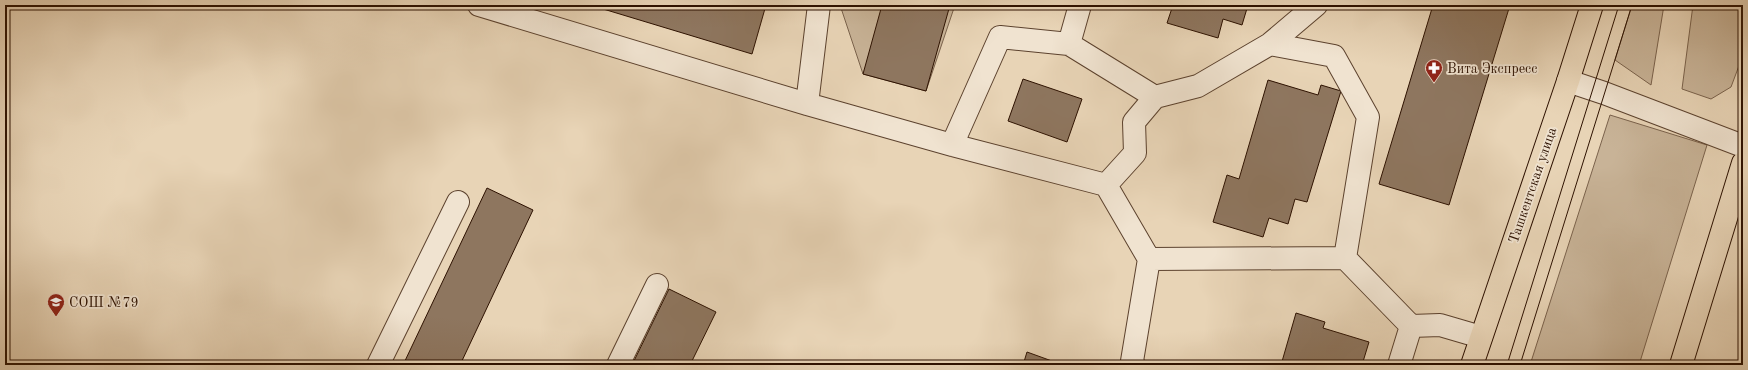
<svg xmlns="http://www.w3.org/2000/svg" width="1748" height="370" font-family="'Old Standard TT',serif">
<style>
.green{fill:#c8b397;stroke:#7a624c}
.building{fill:#8e765f;stroke:#2d1100}
.lines{fill:none;stroke-linecap:round;stroke-linejoin:round}
.minor-casing{stroke:#5c422e;stroke-width:24}
.major-casing{stroke:#2d1100;stroke-width:24}
.minor{stroke:#f0e3d0;stroke-width:22}
.major{stroke:#e8d4b6;stroke-width:22}
.tram{stroke:#2d1100;stroke-width:1}
.labels{text-anchor:middle;stroke-width:3.5;stroke-linejoin:round;paint-order:stroke}
.poi-label{font-size:14px;fill:#2d1100;stroke:#f0e3d0;text-anchor:start}
.street-label{font-size:14px;fill:#2d1100;stroke:#f0e3d0}
</style>
<rect width="100%" height="100%" fill="#e8d4b6"/>
<filter id="stains"><feTurbulence type="fractalNoise" baseFrequency=".005" numOctaves="4"/><feColorMatrix values="0 0 0 0 .2 0 0 0 0 .09 0 0 0 0 .02 0 0 0 .5 -.17"/></filter>
<radialGradient id="worn" r=".72"><stop offset=".6" stop-color="#630" stop-opacity="0"/><stop offset="1" stop-color="#630" stop-opacity=".3"/></radialGradient>
<!-- green -->
<path class="green" d="M 840,5 L 955,5 L 926,91 L 863,74 Z
M 1632,5 L 1664,5 L 1651,85 L 1615,60 Z
M 1693,5 L 1743,5 L 1743,55 L 1731,87 L 1711,99 L 1682,89 Z
M 1610,115 L 1707,145 L 1639,365 L 1530,365 Z"/>
<!-- building -->
<path class="building" d="M 590,5 L 766,5 L 752,54 Z
M 882,5 L 950,5 L 926,91 L 863,74 Z
M 1173,5 L 1248,5 L 1242,25 L 1223,19 L 1218,38 L 1167,23 Z
M 1433,5 L 1510,5 L 1449,205 L 1379,184 Z
M 1023,79 L 1082,99 L 1067,142 L 1008,121 Z
M 1268,80 L 1318,95 L 1321,85 L 1341,91 L 1307,202 L 1295,199 L 1288,224 L 1269,218 L 1263,237 L 1213,222 L 1227,175 L 1239,179 Z
M 487,188 L 533,210 L 460,365 L 403,365 Z
M 669,289 L 716,312 L 690,365 L 632,365 Z
M 1296,313 L 1325,322 L 1323,328 L 1369,342 L 1362,365 L 1281,365 Z
M 1027,352 L 1063,365 L 1023,365 Z"/>
<g class="lines">
<!-- minor casing -->
<g class="minor-casing">
<path id="minor" d="M 479,5 L 807,104 L 952,145 L 1106,185 L 1149,259 L 1345,258 L 1411,326 L 1440,325 L 1481,337
M 1069,44 L 1080,5
M 1270,44 L 1334,56 L 1368,117 L 1345,258
M 1568,81 L 1604,93 L 1743,146
M 1155,97 L 1198,86 L 1270,44 L 1316,5
M 807,104 L 819,5
M 952,145 L 1000,37 L 1069,44 L 1155,97 L 1134,122 L 1135,153 L 1106,185
M 378,365 L 458,202
M 618,365 L 657,285
M 1134,365 L 1132,361 L 1149,259
M 1399,365 L 1411,326"/>
</g>
<!-- major casing -->
<g class="major-casing">
<path id="major" d="M 1472,365 L 1568,81 L 1592,5
M 1681,365 L 1743,163"/>
</g>
<!-- minor -->
<use href="#minor" class="minor"/>
<!-- major -->
<use href="#major" class="major"/>
<!-- tram -->
<path class="tram" d="M 1507,365 L 1619,5
M 1520,365 L 1632,5"/>
</g>
<!-- icons -->
<defs>
<g id="pharmacy-pin" transform="scale(0.9)"><path d="M0 17L-7.5 6A9.5 9.5 0 1 1 7.5 6Z" fill="#8f2418" stroke="#f0e3d0"/><path d="M-2-6h4v4h4v4h-4v4h-4v-4h-4v-4h4Z" fill="#fff"/></g>
<g id="school-pin" transform="scale(0.9)"><path d="M0 17L-7.5 6A9.5 9.5 0 1 1 7.5 6Z" fill="#8f2418" stroke="#f0e3d0"/><path d="M0-5L7-2L0 1L-7-2ZM-4 1L0 2.5L4 1V4Q0 6-4 4Z" fill="#fff"/></g>
</defs>
<g fill-rule="evenodd">
<use href="#pharmacy-pin" x="1434" y="68"/>
<use href="#school-pin" x="56" y="302"/>
</g>
<g class="labels">
<!-- poi labels -->
<g class="poi-label">
<text x="1447" y="73">Вита Экспресс</text>
<text x="69" y="307">СОШ №79</text>
</g>
<!-- street labels -->
<g class="street-label">
<text transform="translate(1532 185) rotate(-71)" y="5">Ташкентская улица</text>
</g>
</g>
<!-- margin -->
<rect width="1748" height="370" fill="none" stroke="#e8d4b6" stroke-width="20"/>
<rect x="6" y="6" width="1736" height="358" fill="none" stroke="#2d1100" stroke-width="2"/>
<rect x="10" y="10" width="1728" height="350" fill="none" stroke="#2d1100"/>
<rect width="100%" height="100%" filter="url(#stains)"/>
<rect width="100%" height="100%" fill="url(#worn)"/>
</svg>
